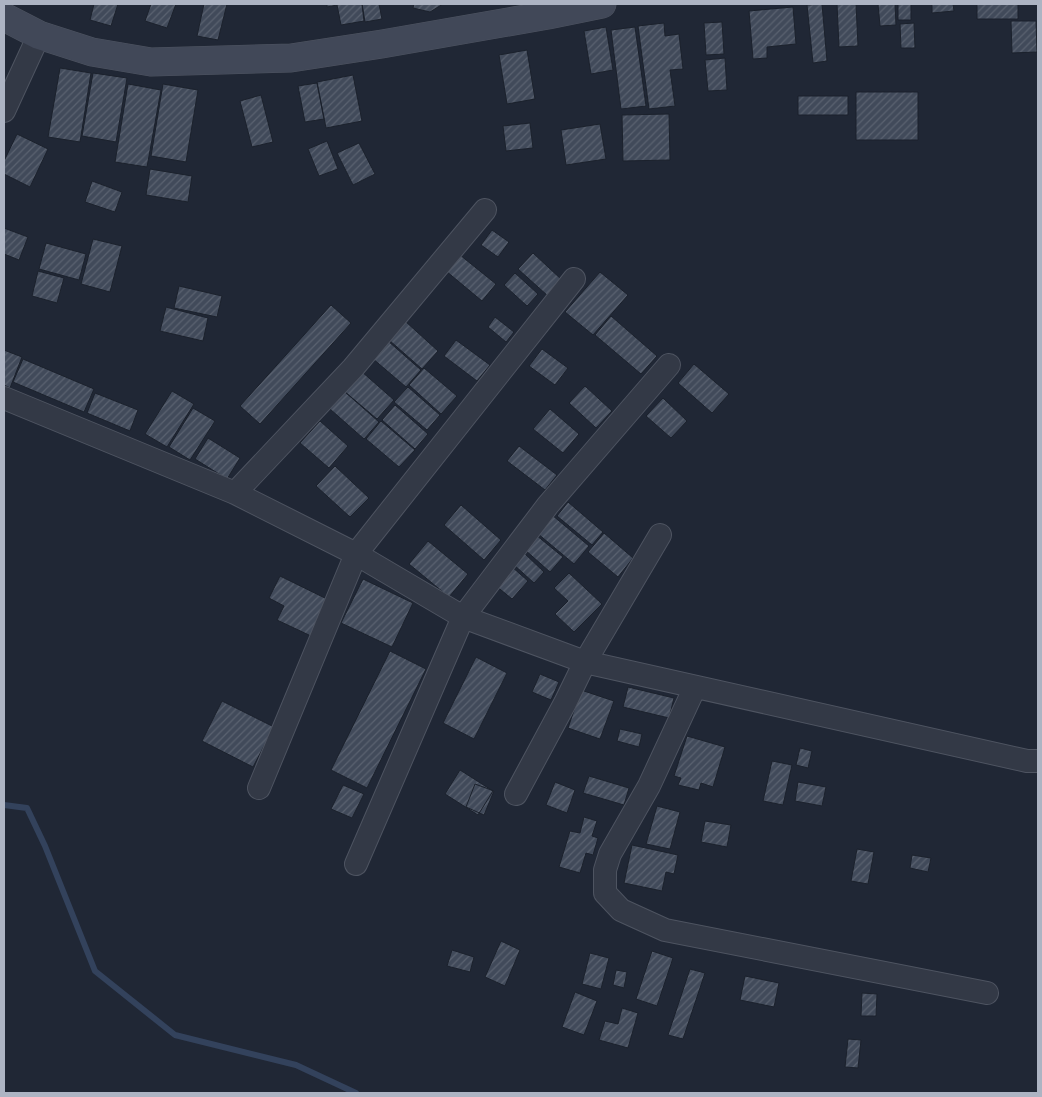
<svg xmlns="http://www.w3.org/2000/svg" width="1042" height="1097" font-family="Karla,sans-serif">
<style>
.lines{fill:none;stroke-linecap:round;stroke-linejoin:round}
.stream{stroke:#33425c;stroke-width:6}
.building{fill:url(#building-hatch);stroke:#1b212c}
.minor-casing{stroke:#4e5461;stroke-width:24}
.secondary-casing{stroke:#4e5461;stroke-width:29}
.minor{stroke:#333946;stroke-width:22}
.secondary{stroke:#414858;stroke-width:28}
</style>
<defs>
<pattern id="building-hatch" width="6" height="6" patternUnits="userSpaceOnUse" patternTransform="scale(1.25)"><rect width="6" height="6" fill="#414a5a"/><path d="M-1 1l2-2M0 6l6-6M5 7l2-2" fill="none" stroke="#5a6270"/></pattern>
</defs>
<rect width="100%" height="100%" fill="#202735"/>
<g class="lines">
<!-- stream -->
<path class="stream" d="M 4,805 L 27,808 L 45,846 L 95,971 L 175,1035 L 296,1065 L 356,1093"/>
</g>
<!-- building -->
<path class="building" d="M 94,4 L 118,4 L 111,26 L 90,20 Z
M 151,4 L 176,4 L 167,28 L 145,21 Z
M 204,4 L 227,4 L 218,40 L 197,36 Z
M 327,4 L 362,4 L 364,21 L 341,25 L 337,5 L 327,7 Z
M 362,4 L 379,4 L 382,19 L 365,22 Z
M 414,4 L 443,4 L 430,12 L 413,8 Z
M 822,4 L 827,61 L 813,63 L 807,5 Z
M 837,4 L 856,4 L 858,46 L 839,47 Z
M 878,4 L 895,4 L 896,25 L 880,26 Z
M 898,4 L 911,4 L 911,20 L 898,20 Z
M 932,4 L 953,4 L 954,11 L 932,13 Z
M 977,4 L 1018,4 L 1018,19 L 977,19 Z
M 793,7 L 796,44 L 767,47 L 767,58 L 753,59 L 749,11 Z
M 1011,21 L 1036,21 L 1037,52 L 1012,53 Z
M 722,22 L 724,54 L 706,55 L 704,23 Z
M 664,23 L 665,36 L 679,34 L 683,69 L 670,70 L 675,106 L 649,109 L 638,26 Z
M 914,23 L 915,48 L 901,48 L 900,24 Z
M 606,27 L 613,70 L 591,74 L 584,31 Z
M 635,27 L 646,106 L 621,109 L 611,30 Z
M 527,50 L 535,99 L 507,104 L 499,55 Z
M 725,58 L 727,90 L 708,91 L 705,60 Z
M 60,68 L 91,73 L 80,142 L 48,137 Z
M 93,73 L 127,78 L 116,142 L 82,136 Z
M 353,75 L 362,121 L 326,128 L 317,82 Z
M 317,83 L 324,119 L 305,122 L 298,86 Z
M 128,84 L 161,90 L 147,167 L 115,162 Z
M 163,84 L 198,90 L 186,162 L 151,156 Z
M 856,92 L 918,92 L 918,140 L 856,140 Z
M 261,95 L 273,142 L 252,147 L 240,101 Z
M 798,96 L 848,96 L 848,115 L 798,115 Z
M 669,114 L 670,160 L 623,161 L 622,115 Z
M 530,123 L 533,148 L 506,151 L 503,126 Z
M 600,124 L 606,159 L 566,165 L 561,130 Z
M 17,134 L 48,149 L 30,187 L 4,174 L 4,161 Z
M 327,141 L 338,169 L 319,176 L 308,149 Z
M 359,143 L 375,174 L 353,185 L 337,153 Z
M 150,169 L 192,176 L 188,202 L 146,195 Z
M 92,181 L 122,192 L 115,212 L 85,202 Z
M 4,228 L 28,237 L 19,260 L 4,254 Z
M 492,230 L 509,242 L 498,257 L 481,245 Z
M 93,239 L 122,246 L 110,292 L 81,284 Z
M 46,243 L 86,254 L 79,280 L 39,269 Z
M 533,253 L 562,280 L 548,296 L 518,269 Z
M 460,255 L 496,284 L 482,301 L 446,271 Z
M 38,271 L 64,278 L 57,303 L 32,296 Z
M 600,272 L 628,295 L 593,335 L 565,312 Z
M 515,273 L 538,294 L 527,306 L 504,285 Z
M 179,286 L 222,296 L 217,317 L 174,308 Z
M 331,305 L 351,323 L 260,424 L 240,406 Z
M 166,307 L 208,318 L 203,341 L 160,331 Z
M 611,316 L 657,356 L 641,374 L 595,335 Z
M 495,317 L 514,332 L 506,342 L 488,327 Z
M 405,321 L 438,351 L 422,369 L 389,340 Z
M 456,340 L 490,365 L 477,381 L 444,356 Z
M 388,341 L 421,370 L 406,387 L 372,358 Z
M 542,349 L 568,368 L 555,385 L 529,366 Z
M 4,350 L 22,357 L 10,388 L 4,385 Z
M 23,359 L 94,389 L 84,412 L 13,382 Z
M 694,364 L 729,394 L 712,413 L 678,383 Z
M 424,368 L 457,396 L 441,414 L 409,385 Z
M 361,371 L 394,400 L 377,419 L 344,391 Z
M 585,386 L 612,411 L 596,428 L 569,403 Z
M 408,387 L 440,415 L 427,430 L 394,402 Z
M 172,391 L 194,404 L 167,447 L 145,434 Z
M 345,392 L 379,422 L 364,439 L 330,409 Z
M 95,393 L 138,410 L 130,431 L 87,413 Z
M 663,398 L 687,421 L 671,438 L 646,416 Z
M 395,405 L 428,434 L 415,449 L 382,420 Z
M 193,408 L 215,421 L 190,460 L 169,447 Z
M 550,409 L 579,434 L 563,453 L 533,429 Z
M 320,421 L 348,446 L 329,468 L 300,443 Z
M 381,421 L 415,450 L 399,467 L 366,439 Z
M 208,438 L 240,458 L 227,479 L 195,459 Z
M 519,446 L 557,475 L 545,490 L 507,461 Z
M 335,466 L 369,498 L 350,517 L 316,486 Z
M 568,502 L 603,532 L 592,545 L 557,516 Z
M 461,505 L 501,540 L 484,560 L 444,525 Z
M 552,515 L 589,546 L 574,564 L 537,533 Z
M 604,533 L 633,558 L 618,577 L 588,552 Z
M 536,535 L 563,557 L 550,572 L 524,549 Z
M 428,541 L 468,574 L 449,597 L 409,564 Z
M 523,552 L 544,572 L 534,583 L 513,564 Z
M 511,566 L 528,581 L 512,599 L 495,585 Z
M 569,573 L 602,604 L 574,632 L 555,614 L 568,601 L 554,588 Z
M 280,576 L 329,600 L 311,636 L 277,620 L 284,606 L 269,598 Z
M 363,579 L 413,603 L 392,647 L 341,623 Z
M 390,651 L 426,669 L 367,788 L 331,770 Z
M 476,657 L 507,673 L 474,739 L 443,723 Z
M 540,674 L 559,682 L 551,700 L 532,692 Z
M 628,687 L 674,698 L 669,718 L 623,707 Z
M 581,690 L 614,701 L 600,739 L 568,728 Z
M 222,701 L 274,727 L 253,767 L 202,741 Z
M 620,729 L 642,734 L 639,747 L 617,741 Z
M 687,736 L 725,747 L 713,787 L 701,783 L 699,790 L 678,785 L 681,778 L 674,776 Z
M 800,748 L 812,751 L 808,768 L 796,765 Z
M 772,761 L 792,765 L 783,805 L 763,801 Z
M 460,770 L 493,791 L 478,815 L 445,794 Z
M 589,776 L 629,788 L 624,805 L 583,793 Z
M 555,782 L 575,790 L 567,813 L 546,805 Z
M 798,782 L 826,787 L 822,806 L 795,801 Z
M 475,784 L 494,791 L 484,815 L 466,807 Z
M 343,785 L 364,794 L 352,818 L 331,809 Z
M 657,806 L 680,812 L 670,849 L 646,844 Z
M 584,817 L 597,821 L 592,836 L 598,838 L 593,855 L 586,853 L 580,873 L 559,867 L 570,831 L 580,833 Z
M 705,821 L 731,825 L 727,847 L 701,842 Z
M 632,845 L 678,855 L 674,874 L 666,872 L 662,891 L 624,883 Z
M 857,849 L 874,852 L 868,884 L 851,881 Z
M 912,855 L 931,858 L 928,872 L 910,868 Z
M 501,941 L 520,950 L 505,986 L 485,977 Z
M 452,950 L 474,957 L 470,972 L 447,966 Z
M 652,951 L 673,958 L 657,1006 L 636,999 Z
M 590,953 L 609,958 L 601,989 L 582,984 Z
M 690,969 L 705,973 L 683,1039 L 668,1035 Z
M 616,970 L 627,972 L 624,988 L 613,985 Z
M 745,976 L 779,983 L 774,1007 L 740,1000 Z
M 575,992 L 597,1001 L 584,1035 L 562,1027 Z
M 862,993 L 877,994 L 876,1016 L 861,1016 Z
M 622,1008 L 638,1013 L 628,1048 L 599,1040 L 605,1021 L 618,1024 Z
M 848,1039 L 861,1040 L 858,1068 L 845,1067 Z"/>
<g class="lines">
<!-- minor casing -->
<g class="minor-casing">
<path id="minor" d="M 4,111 L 39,35
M 4,398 L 235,493 L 356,554 L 463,617 L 585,662 L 1027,761 L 1038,761
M 235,493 L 353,368 L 485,210
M 695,687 L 649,786 L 610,854 L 605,870 L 605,893 L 621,910 L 665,930 L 987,993
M 259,788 L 356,554 L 574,279
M 516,794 L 565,703 L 585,662 L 660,535
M 356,864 L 463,617 L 548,505 L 669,365"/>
</g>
<!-- secondary casing -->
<g class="secondary-casing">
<path id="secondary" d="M 4,17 L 39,35 L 92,52 L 151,62 L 222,60 L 291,58 L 382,44 L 548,15 L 602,4"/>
</g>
<!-- minor -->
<use href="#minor" class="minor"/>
<!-- secondary -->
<use href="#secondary" class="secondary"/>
</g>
<!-- border -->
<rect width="1042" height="1097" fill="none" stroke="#adb4c3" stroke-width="10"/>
</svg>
